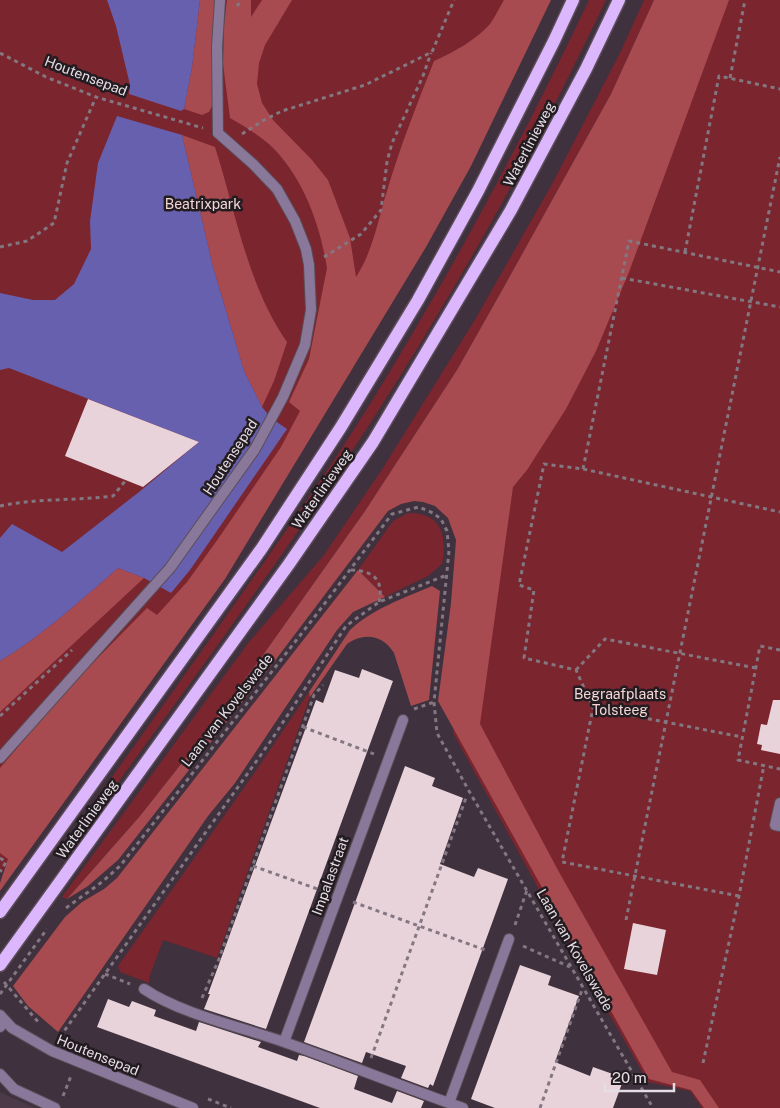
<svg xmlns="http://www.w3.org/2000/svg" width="780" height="1108" font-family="'Public Sans',sans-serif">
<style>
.built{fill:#4c3a49}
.green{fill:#7b252e}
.forest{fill:#a74b50}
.water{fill:#6760af}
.building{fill:#e9d3db}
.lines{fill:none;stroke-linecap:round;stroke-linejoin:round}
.service-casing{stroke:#5a4d58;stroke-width:12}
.minor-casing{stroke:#5a4d58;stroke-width:12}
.primary-casing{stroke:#5a4d58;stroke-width:15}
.path{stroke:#837781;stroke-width:3;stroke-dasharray:4 4;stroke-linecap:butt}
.service{stroke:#8a789a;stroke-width:10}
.minor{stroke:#8a789a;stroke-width:10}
.primary{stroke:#ddb7fd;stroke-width:12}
.path-bridge{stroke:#837781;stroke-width:3;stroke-dasharray:4 4;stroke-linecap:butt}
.labels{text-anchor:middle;stroke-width:5;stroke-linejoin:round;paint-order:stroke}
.street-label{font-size:14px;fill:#e6dde4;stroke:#221c21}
.park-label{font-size:14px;fill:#f3d8d7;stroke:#221c21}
</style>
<rect width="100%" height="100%" fill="#3f313d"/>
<!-- built -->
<path class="built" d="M 0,1092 L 15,1099 L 35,1108 L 0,1108 Z"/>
<!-- green -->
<path class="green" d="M 0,0 L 513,0 L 350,373 L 161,657 L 0,873 Z
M 589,0 L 606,0 C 587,39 568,79 548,117 C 502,206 452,293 399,378 C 305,528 199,671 95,814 L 89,809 C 146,730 202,651 258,571 C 296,516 335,461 370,404 C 451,273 523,139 589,0 Z
M 644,0 L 654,0 L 611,94 L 505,285 L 457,370 L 365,511 L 263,655 L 189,754 L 140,816 L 67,899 L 62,897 L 249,642 L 324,555 L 383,468 L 476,318 L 552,184 L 620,53 Z
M 700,0 L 780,0 L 780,1108 L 702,1108 L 690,1091 L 648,1082 L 558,924 L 453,733 L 488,503 Z
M 408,513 C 441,512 448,536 442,564 L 428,576 L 385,597 L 358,570 L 393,521 Z
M 309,692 L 310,697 L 217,958 L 163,940 L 149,978 L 149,983 L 120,972 L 118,966 L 255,772 Z"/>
<!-- forest -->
<path class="forest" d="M 200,0 L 215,0 L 212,106 L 209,112 L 202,115 L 184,109 L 192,67 Z
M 227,0 L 251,0 L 251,17 L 262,0 L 292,0 L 265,45 L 259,63 L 257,84 L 262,103 L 273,120 L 312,160 L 328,180 L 350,238 L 356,277 C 373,251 378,220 387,191 C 400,147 417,104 434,61 C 454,52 476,40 490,24 C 495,17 499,8 504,0 L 551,0 L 471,166 L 426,247 L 225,579 L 0,891 L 0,883 L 8,859 L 0,853 L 0,768 L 69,687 L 147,608 L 157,615 L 187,582 L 218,539 L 281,447 L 300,411 L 289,402 L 309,359 L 327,268 C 320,224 303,176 269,144 C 257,134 244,126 230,118 L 223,64 L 224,25 Z
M 654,0 L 729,0 L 629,272 L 596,351 L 566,409 L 527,470 L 513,487 L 480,724 L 559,872 L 672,1072 L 700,1080 L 719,1108 L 704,1108 L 691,1090 L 649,1079 L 438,701 L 451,603 L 456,540 L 448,518 L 435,506 L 423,502 L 414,501 L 401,504 L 388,511 L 271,666 L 118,860 L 88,886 L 67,899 L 140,816 L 189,754 L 263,655 L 365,511 L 457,370 L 505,285 L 611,94 Z
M 182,135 L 215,147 C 236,213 247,284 287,342 L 274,381 L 262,407 L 244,371 L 213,267 Z
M 118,568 L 144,578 L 0,712 L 0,661 C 43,635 80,601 118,568 Z
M 358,570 L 385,597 L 353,612 L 337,630 L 235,783 L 208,816 L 58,1032 L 28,1006 L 13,986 L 65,917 L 82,902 L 104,889 L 117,878 Z
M 432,586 L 440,591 L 429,700 L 411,706 L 394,653 C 383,635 364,632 347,644 L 310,697 L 309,692 L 350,630 C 372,609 404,598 432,586 Z"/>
<!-- water -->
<path class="water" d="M 107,0 L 200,0 L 192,67 L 184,109 L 181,111 L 129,94 L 130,85 L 116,26 Z
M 117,116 L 182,135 L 213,267 L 244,371 L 262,407 L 271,418 L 287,429 L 190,570 L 171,593 L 144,578 L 118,568 C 80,601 43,635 0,661 L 0,538 L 12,524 L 62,552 L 139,492 L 199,442 L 9,368 L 0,370 L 0,293 L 33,300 L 55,300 L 74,284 L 91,249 L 90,221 L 98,163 Z"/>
<!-- building -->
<path class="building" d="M 88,399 L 199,442 L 143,487 L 65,456 Z
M 362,669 L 393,681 L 266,1029 L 204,1009 L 210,994 L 208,994 L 316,700 L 323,703 L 335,670 L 359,678 Z
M 773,700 L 780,700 L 780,754 L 761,750 L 762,745 L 757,744 L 761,724 L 767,725 Z
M 405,766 L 435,778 L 432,786 L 463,798 L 440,864 L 474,877 L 478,868 L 508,879 L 433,1086 L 430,1084 L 428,1088 L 401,1078 L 406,1066 L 366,1052 L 362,1063 L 304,1042 Z
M 633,923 L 666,930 L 657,975 L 624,969 Z
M 520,965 L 551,976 L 548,985 L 579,996 L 555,1062 L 590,1076 L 593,1067 L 624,1078 L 613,1108 L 495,1108 L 471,1099 Z
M 108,999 L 129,1007 L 132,1001 L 156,1010 L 154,1016 L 196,1031 L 199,1022 L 261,1042 L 258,1047 L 297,1061 L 299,1055 L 304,1056 L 358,1076 L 354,1089 L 392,1103 L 397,1091 L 424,1101 L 421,1108 L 320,1108 L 97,1027 Z"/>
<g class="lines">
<!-- service casing -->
<g class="service-casing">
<path id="service" d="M 218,133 L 217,47 L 220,0
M 780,803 L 775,825 L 780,826
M 0,1027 L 5,1021
M 0,1074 L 14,1089 L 55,1108"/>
</g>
<!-- minor casing -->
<g class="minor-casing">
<path id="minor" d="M 0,758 L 170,568 L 255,449 L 283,397 L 305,345 L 311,310 L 309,265 L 306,249 L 295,221 L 277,189 L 253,164 L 218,133
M 144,989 C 181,1014 241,1027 284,1042 C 344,1063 403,1087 463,1108
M 0,1015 L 12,1028 L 52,1051 L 193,1108
M 284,1042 L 403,720
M 449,1103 L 509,939"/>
</g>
<!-- primary casing -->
<g class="primary-casing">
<path id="primary" d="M 0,912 L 262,548 L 341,427 L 418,300 L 478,191 L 554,41 L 573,0
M 0,965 L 289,564 L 373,442 L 511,210 L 586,69 L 619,0"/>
</g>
<!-- path -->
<path class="path" d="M 237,6 L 242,0
M 0,53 L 46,77 L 96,97 L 203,128
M 730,78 L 745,0
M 242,134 L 264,120 L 282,111 L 365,85 L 432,52 L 454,0
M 0,247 L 27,241 L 54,223 L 67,163 L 96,97
M 685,252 L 719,76 L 780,89
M 324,257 L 361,234 L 381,210 L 387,162 L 392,143 L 423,76 L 431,53
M 622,278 L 780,307
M 583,469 L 629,241 L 780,272
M 0,506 C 37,498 75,501 113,496 L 126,480
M 351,570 C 373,571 384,579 379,602
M 780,650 L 760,646 L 738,760 L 780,769
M 576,670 L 605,639 L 756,668
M 593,708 L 742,737
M 414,709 L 434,702
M 0,716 L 72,650
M 303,727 L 374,754
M 0,858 L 6,862 L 0,872
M 253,866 L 323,891
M 739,896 L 562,862 L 593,708 L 576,670 L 524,658 L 534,590 L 519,585 L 544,464 L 583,469 L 780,512
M 353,902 L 488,951
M 66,908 L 102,882 L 120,866 L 316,615 L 392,514 L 419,507 L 433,513 L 441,519 L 447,531 L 449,551 L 434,702 L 437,733 L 469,791 L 653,1108
M 626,920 L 780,157
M 515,925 L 527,890
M 523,946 L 570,967
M 105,974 L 130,984
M 4,982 L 39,1023
M 202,998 L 219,959 L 314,695 L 323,685
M 60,1037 L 270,742 L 346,626 L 379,602 L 447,575
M 371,1058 L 466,798
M 703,1063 L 739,896 L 764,765
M 63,1096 L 71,1076
M 208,1099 L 231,1108
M 540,1108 L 583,987"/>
<!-- service -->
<use href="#service" class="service"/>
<!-- minor -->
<use href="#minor" class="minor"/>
<!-- primary -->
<use href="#primary" class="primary"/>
<!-- path-bridge -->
<path class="path-bridge" d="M 0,994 L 47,929"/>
</g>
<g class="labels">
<!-- street labels -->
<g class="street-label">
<text transform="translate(86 76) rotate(21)" y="5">Houtensepad</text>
<text transform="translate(529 144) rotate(-62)" y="5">Waterlinieweg</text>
<text transform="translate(230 457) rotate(-57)" y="5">Houtensepad</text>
<text transform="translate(322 489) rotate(-55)" y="5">Waterlinieweg</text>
<text transform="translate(227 710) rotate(-52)" y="5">Laan van Kovelswade</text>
<text transform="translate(87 819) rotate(-54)" y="5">Waterlinieweg</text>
<text transform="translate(330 876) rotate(-70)" y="5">Impalastraat</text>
<text transform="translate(575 950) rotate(60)" y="5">Laan van Kovelswade</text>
<text transform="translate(98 1055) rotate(22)" y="5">Houtensepad</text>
</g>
<!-- park labels -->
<g class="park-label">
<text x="203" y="209">Beatrixpark</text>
<text x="620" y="699">Begraafplaats<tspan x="620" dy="16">Tolsteeg</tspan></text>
</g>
</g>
<!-- scale -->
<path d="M605 1083v8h69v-8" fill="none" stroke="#e6dde4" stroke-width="2.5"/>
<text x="612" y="1083" font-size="15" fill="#e6dde4" stroke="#221c21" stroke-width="4" paint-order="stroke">20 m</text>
</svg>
